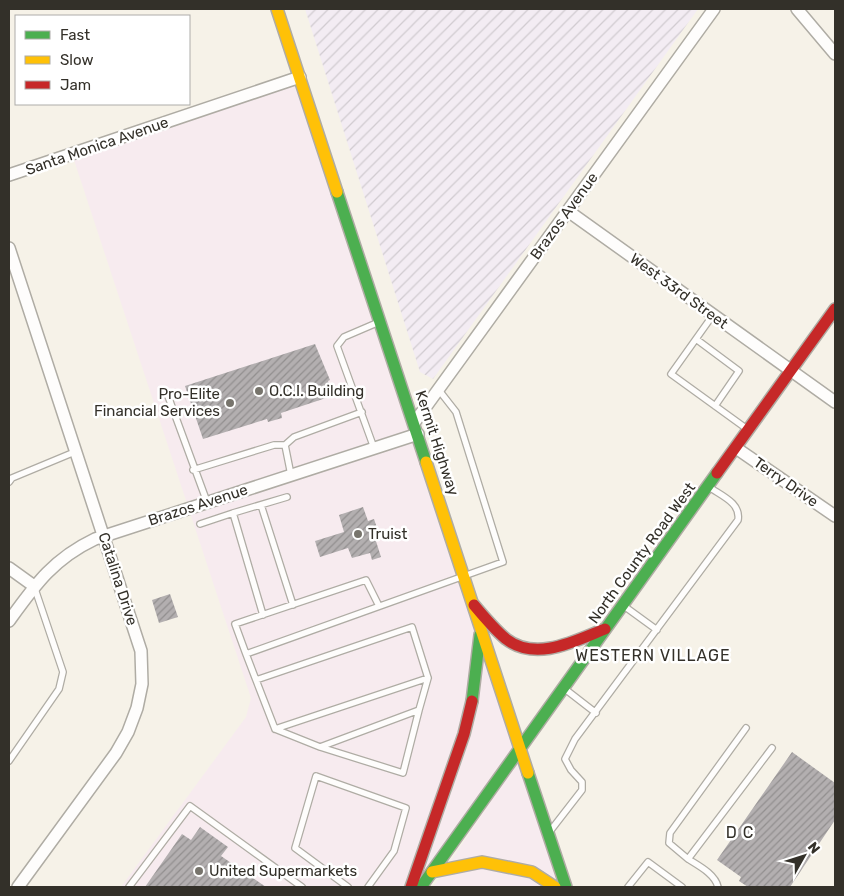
<svg xmlns="http://www.w3.org/2000/svg" width="844" height="896" font-family="Rubik,sans-serif">
<style>
.commercial{fill:#f7ebef}
.industrial{fill:url(#industrial-furrows)}
.building{fill:url(#building-hatch)}
.lines{fill:none;stroke-linecap:round;stroke-linejoin:round}
.lane-casing{stroke:#afaca4;stroke-width:8}
.street-casing{stroke:#afaca4;stroke-width:14}
.fast-casing{stroke:#afaca4;stroke-width:14}
.slow-casing{stroke:#afaca4;stroke-width:14}
.jam-casing{stroke:#afaca4;stroke-width:14}
.lane{stroke:#fefdfc;stroke-width:5.5}
.street{stroke:#fefdfc;stroke-width:11}
.fast{stroke:#4caf50;stroke-width:11}
.slow{stroke:#ffc107;stroke-width:11}
.jam{stroke:#c62828;stroke-width:11}
.poi-dot{fill:#77746c;stroke:#fff;stroke-width:2}
.labels{text-anchor:middle;stroke-width:5;stroke-linejoin:round;paint-order:stroke}
.street-label{font-size:15px;fill:#333029;stroke:#fff}
.poi-label{font-size:15px;fill:#333029;stroke:#fff;text-anchor:start}
.neighbourhood-label{font-size:16px;letter-spacing:1px;fill:#333029;stroke:#fff}
</style>
<defs>
<pattern id="industrial-furrows" width="10" height="10" patternUnits="userSpaceOnUse" patternTransform="scale(1.25)"><rect width="10" height="10" fill="#f3ecf3"/><path d="M-1 1l2-2M0 10L10 0M9 11l2-2" fill="none" stroke="#d1cbd0"/></pattern>
<pattern id="building-hatch" width="6" height="6" patternUnits="userSpaceOnUse" patternTransform="scale(1.25)"><rect width="6" height="6" fill="#b3afb0"/><path d="M-1 1l2-2M0 6l6-6M5 7l2-2" fill="none" stroke="#928f8f"/></pattern>
</defs>
<rect width="100%" height="100%" fill="#f6f2e8"/>
<!-- commercial -->
<path class="commercial" d="M 300,77 L 567,887 L 433,887 L 517,763 L 421,887 L 121,887 L 246,717 L 251,698 L 72,154 Z"/>
<!-- industrial -->
<path class="industrial" d="M 305,9 L 698,9 L 433,379 L 420,372 Z"/>
<!-- building -->
<path class="building" d="M 315,344 L 330,380 L 328,381 L 332,396 L 281,413 L 282,418 L 268,422 L 267,419 L 203,439 L 185,386 Z
M 363,507 L 368,521 L 374,519 L 380,537 L 375,538 L 381,557 L 372,560 L 370,553 L 352,558 L 348,548 L 320,557 L 315,541 L 344,532 L 339,515 Z
M 170,594 L 178,617 L 159,623 L 152,600 Z
M 792,752 L 835,783 L 835,820 L 790,887 L 748,887 L 739,881 L 741,877 L 717,860 Z
M 200,827 L 228,847 L 221,856 L 266,887 L 145,887 L 182,834 L 191,840 Z"/>
<g class="lines">
<!-- lane casing -->
<g class="lane-casing">
<path id="lane" d="M 713,315 L 671,374 L 747,429
M 696,339 L 739,371 L 715,406
M 168,396 L 207,502
M 374,448 L 337,346 L 344,337 L 379,322
M 193,470 L 274,445 L 285,445
M 291,475 L 285,445 L 294,437 L 362,412
M 9,482 L 12,478 L 77,451
M 261,505 L 293,605
M 200,524 L 233,513
M 624,606 L 657,630
M 263,615 L 233,513 L 287,497
M 246,654 L 235,624 L 366,580 L 379,606
M 256,680 L 275,729
M 565,689 L 596,713
M 419,710 L 428,678
M 320,747 L 403,773 L 419,710 L 320,747 L 275,729 L 428,678 L 412,627 L 256,680 L 246,654 L 503,562 L 456,412 L 438,389
M 9,761 L 59,689 L 63,672 L 34,586
M 551,830 L 582,790 L 582,782 L 571,770 L 565,759 L 575,739 L 738,520 C 741,503 722,496 709,487
M 688,859 L 669,843 L 670,833 L 746,728
M 129,887 L 190,806 L 302,887
M 348,887 L 295,848 L 316,776 L 406,808 L 394,851 L 368,887
M 628,887 L 648,862 L 682,887
M 718,887 C 715,874 699,866 688,859 L 772,748"/>
</g>
<!-- street casing -->
<g class="street-casing">
<path id="street" d="M 797,9 L 835,54
M 9,175 L 300,77
M 568,211 L 835,402
M 9,248 L 141,651 L 142,684 L 137,708 L 128,732 L 116,753 L 18,887
M 414,423 L 714,9
M 736,448 L 835,516
M 9,568 L 34,586
M 9,621 C 35,585 53,559 95,539 L 418,434"/>
</g>
<!-- fast casing -->
<g class="fast-casing">
<path id="fast" d="M 337,192 L 426,462
M 472,701 L 480,635
M 528,773 L 566,887
M 421,887 L 717,473"/>
</g>
<!-- slow casing -->
<g class="slow-casing">
<path id="slow" d="M 277,9 L 337,192
M 426,462 L 528,773
M 432,872 L 482,862 L 532,872 L 555,887"/>
</g>
<!-- jam casing -->
<g class="jam-casing">
<path id="jam" d="M 717,473 L 835,309
M 474,605 C 484,617 494,629 506,639 C 536,662 575,641 605,629
M 411,887 L 464,734 L 472,701"/>
</g>
<!-- lane -->
<use href="#lane" class="lane"/>
<!-- street -->
<use href="#street" class="street"/>
<!-- fast -->
<use href="#fast" class="fast"/>
<!-- slow -->
<use href="#slow" class="slow"/>
<!-- jam -->
<use href="#jam" class="jam"/>
</g>
<!-- markers -->
<g class="poi-dot">
<circle cx="259" cy="391" r="5"/>
<circle cx="230" cy="403" r="5"/>
<circle cx="358" cy="534" r="5"/>
<circle cx="199" cy="871" r="5"/>
</g>
<g class="labels">
<!-- street labels -->
<g class="street-label">
<text transform="translate(97 146) rotate(-19)" y="5">Santa Monica Avenue</text>
<text transform="translate(564 216) rotate(-54)" y="5">Brazos Avenue</text>
<text transform="translate(679 291) rotate(36)" y="5">West 33rd Street</text>
<text transform="translate(437 443) rotate(72)" y="5">Kermit Highway</text>
<text transform="translate(786 482) rotate(35)" y="5">Terry Drive</text>
<text transform="translate(198 505) rotate(-18)" y="5">Brazos Avenue</text>
<text transform="translate(642 553) rotate(-54)" y="5">North County Road West</text>
<text transform="translate(118 579) rotate(72)" y="5">Catalina Drive</text>
</g>
<!-- poi labels -->
<g class="poi-label">
<text x="269" y="396">O.C.I. Building</text>
<text x="220" y="399" text-anchor="end">Pro-Elite<tspan x="220" dy="17">Financial Services</tspan></text>
<text x="368" y="539">Truist</text>
<text x="209" y="876">United Supermarkets</text>
</g>
<!-- neighbourhood labels -->
<g class="neighbourhood-label">
<text x="653" y="661">WESTERN VILLAGE</text>
<text x="740" y="838">D C</text>
</g>
</g>
<!-- border -->
<rect width="844" height="896" fill="none" stroke="#333029" stroke-width="20"/>
<!-- legend -->
<rect x="15" y="15" width="175" height="90" fill="#ffffff" stroke="#adaca9"/>
<rect x="25" y="31" width="25" height="8" fill="#4caf50" stroke="#adaca9"/>
<text x="60" y="40" font-size="15" fill="#333029">Fast</text>
<rect x="25" y="56" width="25" height="8" fill="#ffc107" stroke="#adaca9"/>
<text x="60" y="65" font-size="15" fill="#333029">Slow</text>
<rect x="25" y="81" width="25" height="8" fill="#c62828" stroke="#adaca9"/>
<text x="60" y="90" font-size="15" fill="#333029">Jam</text>
<!-- north arrow -->
<g transform="translate(804 856) rotate(51)" stroke="#ffffff" stroke-width="4" paint-order="stroke">
<path d="M0-4L9 19L0 12L-9 19Z" fill="#333029"/>
<text y="-8" font-size="14" font-weight="bold" text-anchor="middle" fill="#333029">N</text>
</g>
</svg>
